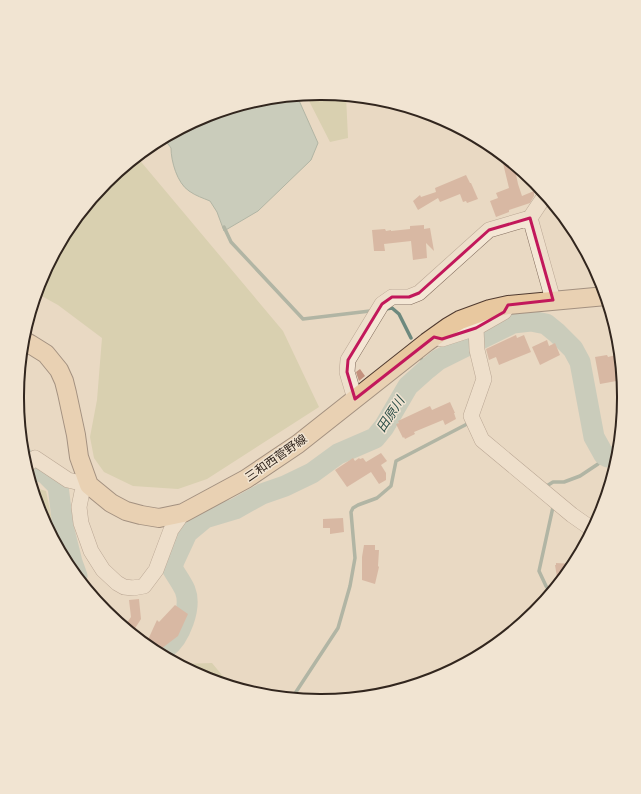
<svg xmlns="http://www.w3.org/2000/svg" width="641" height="794" font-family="Literata,'Noto Sans JP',serif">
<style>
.green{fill:#c5c599}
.water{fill:#a5bcb2;stroke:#6d897e}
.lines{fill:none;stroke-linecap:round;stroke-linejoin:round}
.stream{stroke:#6d897e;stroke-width:3.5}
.river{stroke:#a5bcb2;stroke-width:21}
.building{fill:#c3917d}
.minor-casing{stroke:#816b5c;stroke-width:16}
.major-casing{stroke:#4f3a30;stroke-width:20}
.minor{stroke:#f4e7d5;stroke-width:15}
.major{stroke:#e8c89f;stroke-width:18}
.marked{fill:none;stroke:#c2185b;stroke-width:3;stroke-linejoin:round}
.labels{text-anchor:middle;stroke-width:3;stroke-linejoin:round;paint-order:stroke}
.street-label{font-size:12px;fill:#32261e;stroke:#f1e4d2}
.water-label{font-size:13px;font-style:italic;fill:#2f514a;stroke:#f1e4d2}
.rim{fill:none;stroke:#32261e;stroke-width:2}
</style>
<rect width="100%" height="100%" fill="#e9d9c3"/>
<!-- green -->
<path class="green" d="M 321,94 L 346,96 L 348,138 L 330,142 L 306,95 Z
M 137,157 L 283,331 L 319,407 L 207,479 L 178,489 L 133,486 L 104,472 L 94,458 L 90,437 L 97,400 L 102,338 L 58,305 L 36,293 L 40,281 L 68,228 L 106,182 Z
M 32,487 L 46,491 L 57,544 L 40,513 Z
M 212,663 L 231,686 L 204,677 L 180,664 Z"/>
<!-- water -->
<path class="water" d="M 297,96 L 318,143 L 311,160 L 258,211 L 224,231 L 217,212 L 210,201 C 203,198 196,196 189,191 C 177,183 171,161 171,148 C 168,143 165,143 167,137 L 205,117 L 262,99 Z"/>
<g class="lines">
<!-- stream -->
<path class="stream" d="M 224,227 L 231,242 L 303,319 L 370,311
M 385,309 L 392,308 L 399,314 L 411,338
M 483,346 L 486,336
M 421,358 L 427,369
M 545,487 L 553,482 L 564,482 L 580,476 L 598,464 L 604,455
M 551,593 L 546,586 L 539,571 L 553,507 L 551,505
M 292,698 L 338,628 L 350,586 L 355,558 L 351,512 L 353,508 L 358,505 L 377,498 L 391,486 L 396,461 L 469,423"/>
<!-- river -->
<path class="river" d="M 24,458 L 31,470 L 44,472 L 58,486 L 63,526 L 72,562 L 77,576
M 157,652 C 160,651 163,650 166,648 C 180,638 192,607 185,590 C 182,583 176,575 172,568 L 174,561 L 187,533 L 205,518 L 235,509 L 262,494 L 285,486 L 312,473 L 338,454 L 375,438 L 384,427 L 408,386 L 427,369 L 438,360 L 456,351 L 513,323 L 531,321 L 546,324 L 557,333 L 573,349 L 580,362 L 594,437 L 604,455 L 608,457 L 618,456"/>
</g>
<!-- building -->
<path class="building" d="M 501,155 L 514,165 L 518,184 L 522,196 L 534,191 L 534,196 L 530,203 L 509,210 L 509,212 L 496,217 L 490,201 L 498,198 L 496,193 L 509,188 Z
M 466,175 L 470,183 L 471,183 L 478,199 L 467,203 L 466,201 L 463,202 L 460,194 L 440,202 L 438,198 L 418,210 L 413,201 L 420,195 L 421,197 L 436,192 L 435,188 Z
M 424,225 L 424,229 L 430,228 L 434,251 L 426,243 L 427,258 L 413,260 L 411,241 L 384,244 L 385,251 L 374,251 L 372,230 L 385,229 L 386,231 L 391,230 L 391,231 L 410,229 L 410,226 Z
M 516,335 L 517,338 L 524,335 L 531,352 L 499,365 L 496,357 L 489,360 L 486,349 Z
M 547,340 L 549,346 L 555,343 L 560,355 L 540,365 L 532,347 Z
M 620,354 L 622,380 L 600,384 L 595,357 L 607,355 L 608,357 Z
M 360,369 L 365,376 L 359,381 L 356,372 Z
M 450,402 L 455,413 L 454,413 L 456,419 L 445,425 L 443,420 L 414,432 L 415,434 L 405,439 L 404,437 L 403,438 L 396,424 L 399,423 L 398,421 L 430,406 L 432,410 Z
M 381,453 L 387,461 L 381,465 L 386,473 L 386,480 L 379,484 L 371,472 L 347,487 L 335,470 L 353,458 L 355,461 L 359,458 L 360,459 L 363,458 L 366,462 Z
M 343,518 L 344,532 L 330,534 L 330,528 L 323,528 L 323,519 Z
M 364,545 L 375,545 L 375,550 L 379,550 L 378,566 L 379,567 L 375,584 L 362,580 L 362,557 Z
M 556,563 L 574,564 L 558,583 L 555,565 L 556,565 Z
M 139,599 L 141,619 L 132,633 L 124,627 L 131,617 L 129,600 Z
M 175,605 L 188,614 L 178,636 L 157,652 L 146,644 L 157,620 L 159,622 Z"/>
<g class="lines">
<!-- minor casing -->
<g class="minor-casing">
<path id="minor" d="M 530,218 L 553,300
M 476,328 L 477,350 L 484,379 L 471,416 L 482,440 L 572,515 L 592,529
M 434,337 L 442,339 L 476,328 L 504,312 L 508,305
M 355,399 L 347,372 L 348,360 L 382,304 L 392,297 L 409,297 L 419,293 L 489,230 L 530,218 L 542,200 L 546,196
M 26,466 L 35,458 L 68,480 L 89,485
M 89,485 L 82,492 L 79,507 L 81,523 L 91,551 L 103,570 L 117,583 L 124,587 L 133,588 L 144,586 L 156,570 L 171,530 L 183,513"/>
</g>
<!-- major casing -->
<g class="major-casing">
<path id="major" d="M 23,340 L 30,344 L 46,354 L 59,370 L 64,381 L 67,393 L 76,435 L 79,457 L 89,485 L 111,503 L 126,511 L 141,515 L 159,518 L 183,513 L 246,479 L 298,444 L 427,342 L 448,327 L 460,320 L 490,309 L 508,305 L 606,296"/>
</g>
<!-- minor -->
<use href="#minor" class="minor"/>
<!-- major -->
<use href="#major" class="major"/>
</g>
<!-- marked area -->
<path d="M0 0H641V794H0ZM 530,218 L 553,300 L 508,305 L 504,312 L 476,328 L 442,339 L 434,337 L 355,399 L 347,372 L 348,360 L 382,304 L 392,297 L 409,297 L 419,293 L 489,230 Z" fill="#e9d9c3" fill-opacity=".55" fill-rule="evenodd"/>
<path class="marked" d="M 530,218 L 553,300 L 508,305 L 504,312 L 476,328 L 442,339 L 434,337 L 355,399 L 347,372 L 348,360 L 382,304 L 392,297 L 409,297 L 419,293 L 489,230 Z"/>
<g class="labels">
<!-- street labels -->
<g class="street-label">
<text transform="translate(276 458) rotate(-35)" y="4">三和西菅野線</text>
</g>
<!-- water labels -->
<g class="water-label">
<text transform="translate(390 414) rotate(-57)" y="5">田原川</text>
</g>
</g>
<!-- crop -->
<path d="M0 0H641V794H0ZM320 100H321A296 296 0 0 1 617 396V398A296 296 0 0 1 321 694H320A296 296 0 0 1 24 398V396A296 296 0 0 1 320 100Z" fill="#f1e4d2" fill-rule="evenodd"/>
<path class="rim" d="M320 100H321A296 296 0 0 1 617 396V398A296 296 0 0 1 321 694H320A296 296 0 0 1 24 398V396A296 296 0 0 1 320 100Z"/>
</svg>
